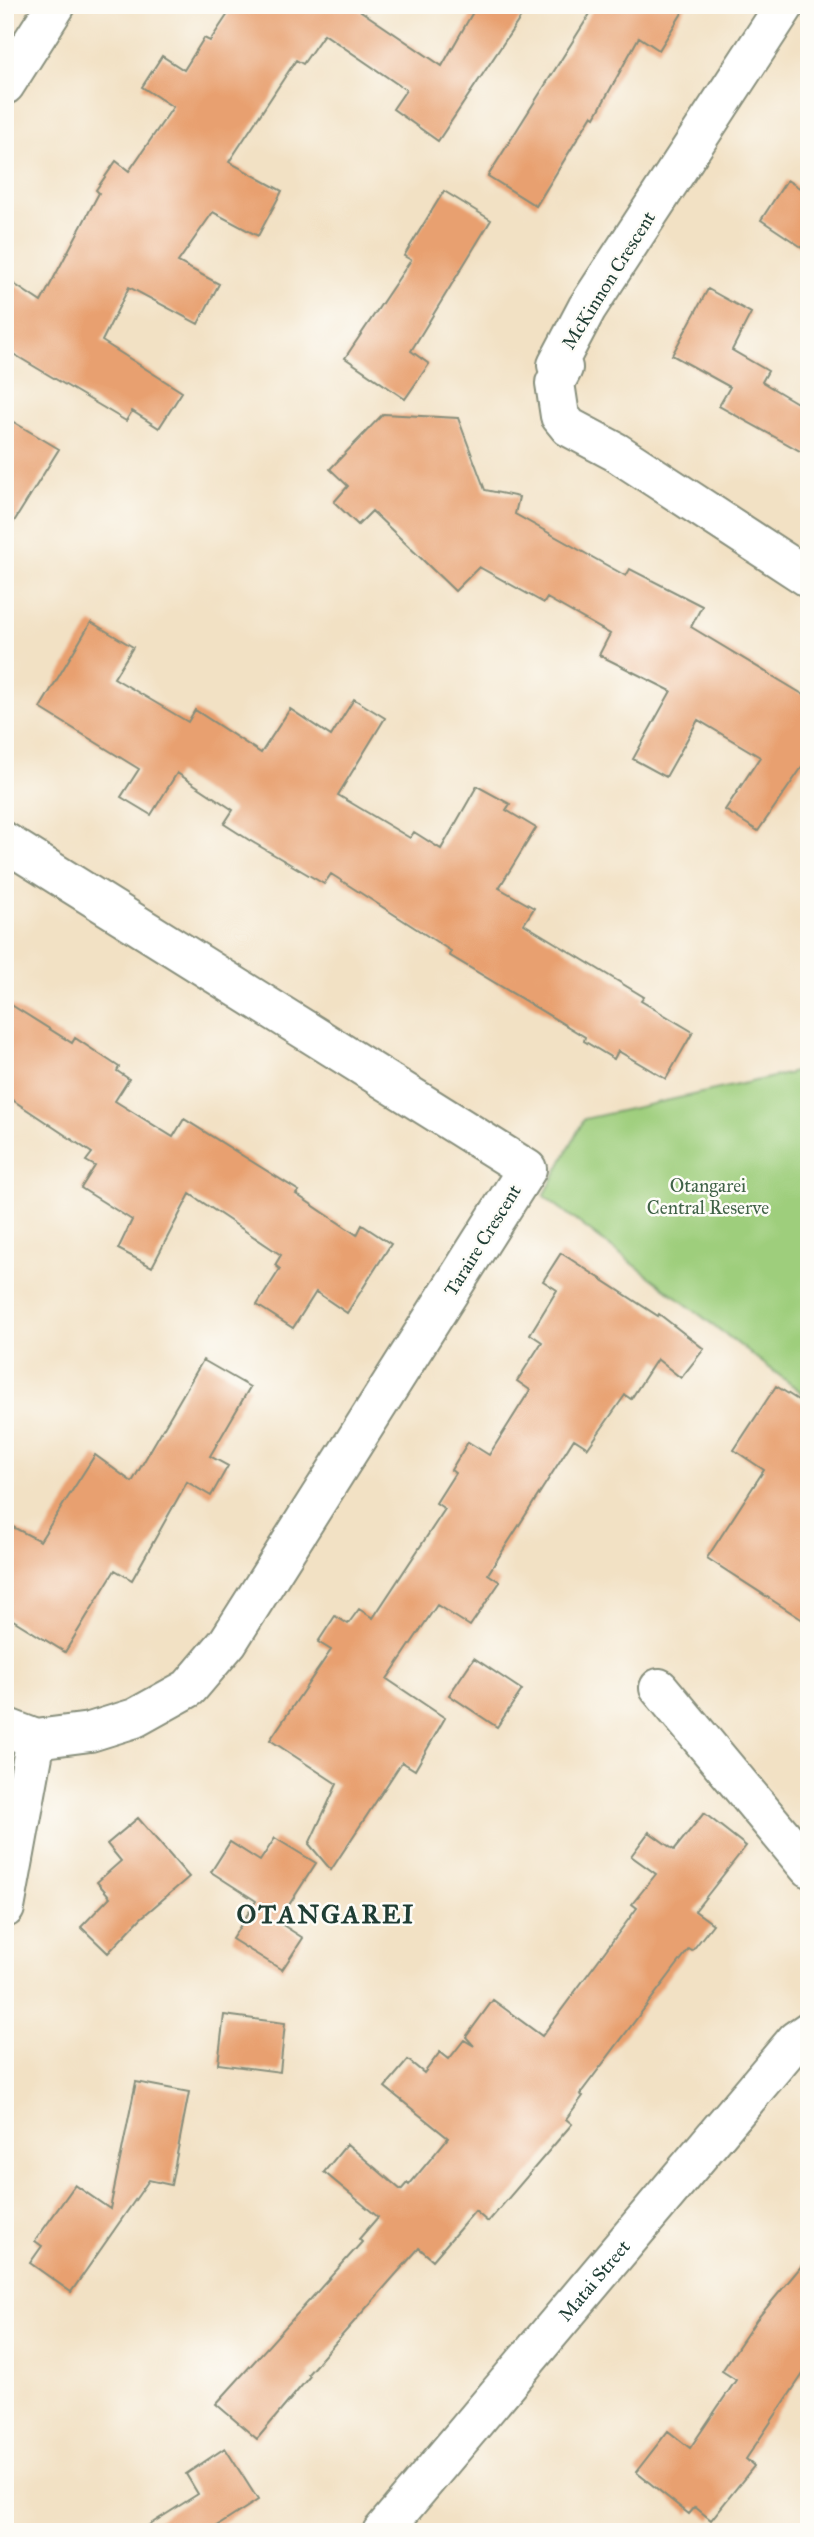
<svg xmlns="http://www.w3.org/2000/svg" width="814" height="2537" font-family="'IM FELL Great Primer',serif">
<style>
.green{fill:#9ece7c;stroke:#5e8658;stroke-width:2}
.building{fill:#e8a070}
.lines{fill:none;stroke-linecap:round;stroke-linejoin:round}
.minor-casing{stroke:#888f7c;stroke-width:42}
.minor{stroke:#fff;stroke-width:38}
.labels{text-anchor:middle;stroke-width:5;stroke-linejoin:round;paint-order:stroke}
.street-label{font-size:19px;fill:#1f3d34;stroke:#fdfcf7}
.park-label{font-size:19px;fill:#3f6146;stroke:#fdfcf7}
.district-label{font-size:26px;font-weight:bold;letter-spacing:2px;fill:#1f3d34;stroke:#fdfcf7}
</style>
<rect width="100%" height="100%" fill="#fdfcf7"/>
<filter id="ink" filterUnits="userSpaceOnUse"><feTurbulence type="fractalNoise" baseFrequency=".0143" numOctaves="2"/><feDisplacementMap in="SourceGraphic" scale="14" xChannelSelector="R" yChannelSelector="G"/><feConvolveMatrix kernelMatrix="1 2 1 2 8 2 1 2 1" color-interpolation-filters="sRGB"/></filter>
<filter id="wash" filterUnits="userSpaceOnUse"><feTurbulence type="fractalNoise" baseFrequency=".00686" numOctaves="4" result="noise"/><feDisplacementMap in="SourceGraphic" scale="28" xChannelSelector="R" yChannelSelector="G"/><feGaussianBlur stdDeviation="1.57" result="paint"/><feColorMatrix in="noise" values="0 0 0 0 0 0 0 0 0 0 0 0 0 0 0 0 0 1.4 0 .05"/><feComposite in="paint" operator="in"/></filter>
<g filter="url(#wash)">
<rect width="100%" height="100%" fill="#f2e1c4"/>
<!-- green -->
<path class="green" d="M 809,1069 L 809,1398 L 544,1196 L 584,1119 Z"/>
<g id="blocks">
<!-- building -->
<path class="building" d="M 234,5 L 352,5 L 442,66 L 477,5 L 529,5 L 438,141 L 393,109 L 406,90 L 324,34 L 303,64 L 296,60 L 229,162 L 282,191 L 258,236 L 213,212 L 178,262 L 219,284 L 198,324 L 129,287 L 102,341 L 182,392 L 159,428 L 132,411 L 126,421 L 5,349 L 5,278 L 41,302 L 99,193 L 96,190 L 116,161 L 129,171 L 173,107 L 142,87 L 162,56 L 184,70 L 204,38 L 210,41 Z
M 588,5 L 687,5 L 659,50 L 639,37 L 595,117 L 592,115 L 536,206 L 488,176 L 593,9 Z
M 787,180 L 809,194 L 809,252 L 761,220 Z
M 444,191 L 491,220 L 411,351 L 429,364 L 405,399 L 345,358 L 411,260 L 404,256 Z
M 708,289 L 751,313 L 732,350 L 768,371 L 762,382 L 809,410 L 809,456 L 719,406 L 730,387 L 672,355 Z
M 383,414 L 458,418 L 485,490 L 519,497 L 515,514 L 626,576 L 630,569 L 702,606 L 691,627 L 809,698 L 809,757 L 758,831 L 725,810 L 760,757 L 698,720 L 666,777 L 633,759 L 671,691 L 599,655 L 610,634 L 547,598 L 544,603 L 479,567 L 455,591 L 372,511 L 358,525 L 334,502 L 348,486 L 330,469 Z
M 5,417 L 59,449 L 5,536 Z
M 91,622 L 133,647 L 114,678 L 188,722 L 195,710 L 261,753 L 290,709 L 331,736 L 354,699 L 385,718 L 338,795 L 410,838 L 414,832 L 441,849 L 477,786 L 510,804 L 506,810 L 536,828 L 499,888 L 534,908 L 524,924 L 644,997 L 641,1001 L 693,1032 L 666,1079 L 618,1051 L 614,1059 L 584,1041 L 585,1037 L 449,955 L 451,951 L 331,874 L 324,884 L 249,840 L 224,824 L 233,810 L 177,773 L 151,815 L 121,797 L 139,769 L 40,708 Z
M 5,1001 L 72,1043 L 75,1038 L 119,1067 L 117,1071 L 129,1079 L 115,1101 L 173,1137 L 184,1119 L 299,1191 L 296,1194 L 357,1235 L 362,1225 L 391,1244 L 347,1313 L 316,1292 L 293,1328 L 257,1305 L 280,1269 L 275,1265 L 281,1255 L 190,1194 L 152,1267 L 118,1249 L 132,1220 L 81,1188 L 95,1166 L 86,1161 L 92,1153 L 5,1095 Z
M 561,1253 L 658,1316 L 659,1314 L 704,1349 L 681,1378 L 657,1359 L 631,1399 L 625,1395 L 588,1448 L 574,1439 L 488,1574 L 500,1582 L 470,1626 L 437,1605 L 387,1679 L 445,1718 L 415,1770 L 402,1762 L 331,1870 L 309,1844 L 337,1784 L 270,1740 L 331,1650 L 318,1642 L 335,1616 L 348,1624 L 359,1609 L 373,1618 L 445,1509 L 436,1503 L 455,1473 L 451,1470 L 468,1442 L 489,1455 L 530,1390 L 517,1381 L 542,1342 L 530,1334 L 557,1290 L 543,1281 Z
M 203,1360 L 250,1387 L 210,1456 L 228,1466 L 211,1496 L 187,1482 L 132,1580 L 115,1570 L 65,1652 L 5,1615 L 5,1523 L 40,1541 L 95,1455 L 132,1482 Z
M 776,1386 L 809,1407 L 809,1624 L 707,1558 L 764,1470 L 734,1450 Z
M 474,1658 L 522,1690 L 497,1727 L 449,1695 Z
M 704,1813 L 746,1846 L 695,1911 L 713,1924 L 692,1951 L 689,1949 L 580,2094 L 583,2096 L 566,2119 L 572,2124 L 488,2222 L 475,2211 L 433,2260 L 419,2248 L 308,2374 L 310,2376 L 257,2439 L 216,2404 L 362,2242 L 359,2239 L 378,2217 L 324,2172 L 347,2144 L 401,2190 L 407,2183 L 409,2185 L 448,2138 L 385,2087 L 408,2060 L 424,2073 L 440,2052 L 449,2059 L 464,2040 L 474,2046 L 466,2037 L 493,2000 L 542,2036 L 637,1908 L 632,1904 L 656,1874 L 631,1856 L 649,1832 L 674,1850 Z
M 138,1818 L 189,1877 L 141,1918 L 108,1953 L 81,1927 L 110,1897 L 97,1882 L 121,1861 L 107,1844 Z
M 275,1838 L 316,1863 L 278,1922 L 303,1938 L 282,1970 L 232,1939 L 256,1901 L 211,1872 L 230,1842 L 260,1861 Z
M 224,2015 L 285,2023 L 280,2072 L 218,2064 Z
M 136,2082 L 189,2092 L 171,2185 L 149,2180 L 71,2292 L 30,2263 L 42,2246 L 35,2241 L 75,2185 L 110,2209 Z
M 809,2257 L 809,2365 L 746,2459 L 754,2466 L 711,2520 L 695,2507 L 689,2514 L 636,2472 L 668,2431 L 690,2448 L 736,2380 L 722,2371 L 757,2319 Z
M 225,2448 L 258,2500 L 208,2532 L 138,2532 L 198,2494 L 186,2474 Z"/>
</g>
</g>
<g filter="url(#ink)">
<use href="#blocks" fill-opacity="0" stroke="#888f7c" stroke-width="2"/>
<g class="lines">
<!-- minor casing -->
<g class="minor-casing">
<g id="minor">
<path d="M 785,5 L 587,308 L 557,365 L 563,368 L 555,383 L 560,416 L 569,427 L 616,452 L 809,578"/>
<path d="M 5,85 L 56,5"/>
<path d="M 5,842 L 527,1169 L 228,1642 L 189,1688 L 135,1718 L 90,1732 L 36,1739 L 5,1727"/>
<path d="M 659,1688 L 809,1868"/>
<path d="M 5,1908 L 36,1739"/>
<path id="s1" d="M 382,2532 L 796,2040 L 809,2031"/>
</g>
</g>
<!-- minor -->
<use href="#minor" class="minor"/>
</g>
</g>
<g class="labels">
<!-- street labels -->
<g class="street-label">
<text transform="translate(608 280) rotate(-58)" y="7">McKinnon Crescent</text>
<text transform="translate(482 1240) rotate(-58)" y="7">Taraire Crescent</text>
<text dy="7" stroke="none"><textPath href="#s1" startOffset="329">Matai Street</textPath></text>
</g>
<!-- park labels -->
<g class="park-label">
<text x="708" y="1192">Otangarei<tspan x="708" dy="22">Central Reserve</tspan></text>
</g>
<!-- district labels -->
<g class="district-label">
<text x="326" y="1923">OTANGAREI</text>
</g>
</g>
<!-- margin -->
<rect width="814" height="2537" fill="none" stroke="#fdfcf7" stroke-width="28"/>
</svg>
